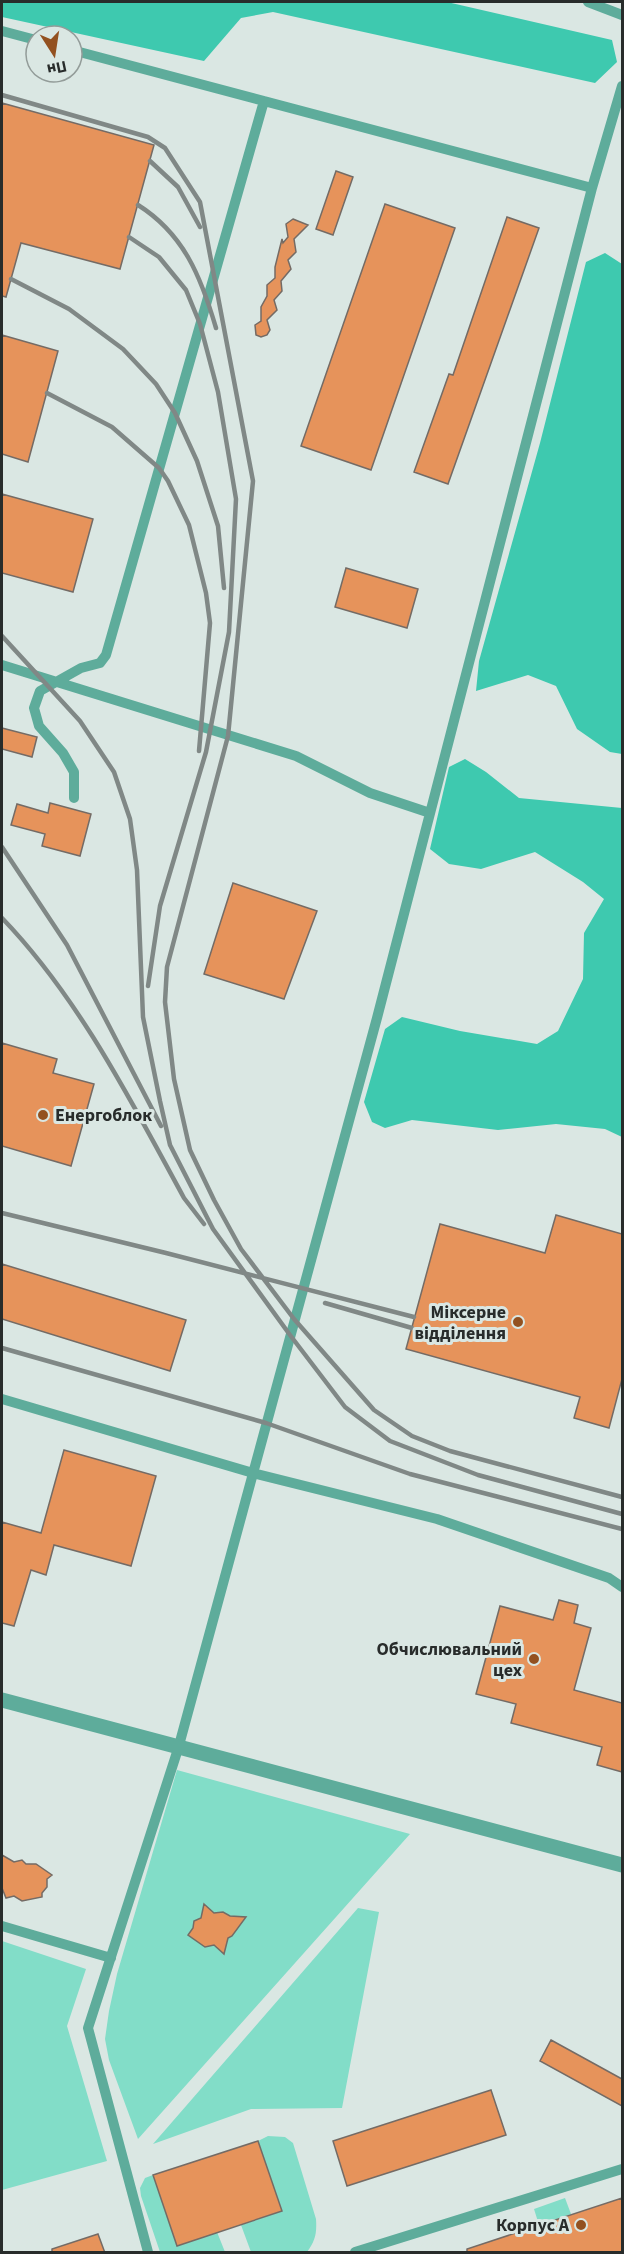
<svg xmlns="http://www.w3.org/2000/svg" width="624" height="2254" font-family="'Source Sans 3',sans-serif">
<style>
.green{fill:#82ddc8}
.forest{fill:#3ec9af}
.building{fill:#e6935b;stroke:#746b65;stroke-width:1.5}
.lines{fill:none;stroke-linecap:round;stroke-linejoin:round}
.service{stroke:#5eac9b;stroke-width:10}
.minor{stroke:#5eac9b;stroke-width:15}
.rail{stroke:#808886;stroke-width:4.5}
.poi-dot{fill:#935120;stroke:#dae7e3;stroke-width:2}
.labels{text-anchor:middle;stroke-width:6;stroke-linejoin:round;paint-order:stroke}
.poi-label{font-size:18px;font-weight:bold;fill:#282c2b;stroke:#dae7e3;text-anchor:end}
</style>
<rect width="100%" height="100%" fill="#dae7e3"/>
<!-- green -->
<path class="green" d="M 177,1770 L 410,1834 L 138,2139 L 109,2060 L 105,2039 L 109,2011 L 117,1974 Z
M 358,1908 L 379,1912 L 342,2108 L 251,2109 L 153,2144 Z
M 2,1941 L 86,1969 L 67,2026 L 107,2161 L 2,2190 Z
M 268,2136 L 285,2137 L 293,2143 L 316,2219 C 317,2234 315,2241 307,2252 L 251,2252 L 241,2225 L 282,2211 L 258,2141 Z
M 153,2175 L 177,2246 L 217,2232 L 225,2252 L 160,2252 L 141,2196 L 140,2188 L 145,2178 Z
M 565,2198 L 571,2214 L 539,2225 L 534,2209 Z"/>
<!-- forest -->
<path class="forest" d="M 2,2 L 447,2 L 612,40 L 617,62 L 595,83 L 273,12 L 241,18 L 204,61 L 2,17 Z
M 605,253 L 622,264 L 622,754 L 610,752 L 577,729 L 556,686 L 528,675 L 476,691 L 479,661 L 540,443 L 586,262 Z
M 465,759 L 486,772 L 519,798 L 622,808 L 622,1137 L 605,1129 L 556,1124 L 498,1130 L 412,1120 L 385,1128 L 372,1122 L 364,1102 L 385,1029 L 402,1017 L 460,1031 L 537,1044 L 558,1031 L 583,979 L 584,933 L 604,899 L 583,882 L 535,852 L 481,869 L 449,864 L 430,849 L 449,767 Z"/>
<!-- building -->
<path class="building" d="M 2,103 L 154,145 L 120,269 L 21,243 L 6,297 L 2,296 Z
M 336,171 L 353,177 L 333,235 L 316,229 Z
M 385,204 L 455,228 L 371,470 L 301,446 Z
M 507,217 L 539,228 L 448,484 L 414,472 L 449,374 L 453,375 Z
M 293,219 L 308,225 L 294,239 L 296,252 L 288,260 L 291,269 L 281,281 L 282,291 L 274,300 L 277,310 L 267,320 L 270,330 L 267,335 L 261,337 L 256,335 L 255,325 L 261,321 L 261,307 L 267,296 L 267,285 L 275,278 L 275,267 L 282,239 L 283,243 L 288,237 L 286,224 Z
M 2,335 L 58,351 L 28,462 L 2,454 Z
M 2,494 L 93,519 L 73,592 L 2,573 Z
M 346,568 L 418,589 L 407,628 L 335,607 Z
M 2,728 L 37,737 L 32,757 L 2,749 Z
M 50,803 L 91,814 L 80,856 L 42,846 L 45,834 L 11,825 L 17,804 L 48,813 Z
M 233,883 L 317,911 L 284,999 L 204,974 Z
M 2,1043 L 57,1059 L 53,1073 L 94,1084 L 71,1166 L 2,1146 Z
M 556,1215 L 622,1234 L 622,1379 L 609,1428 L 574,1418 L 580,1397 L 406,1349 L 440,1224 L 545,1253 Z
M 2,1264 L 186,1320 L 170,1371 L 2,1319 Z
M 64,1450 L 156,1476 L 131,1566 L 54,1545 L 46,1575 L 31,1570 L 14,1626 L 2,1623 L 2,1522 L 41,1533 Z
M 559,1600 L 578,1605 L 574,1623 L 591,1628 L 574,1690 L 622,1703 L 622,1772 L 597,1765 L 602,1747 L 511,1723 L 516,1704 L 476,1694 L 500,1606 L 553,1620 Z
M 2,1855 L 14,1862 L 22,1860 L 26,1864 L 36,1864 L 52,1875 L 47,1879 L 47,1887 L 42,1893 L 42,1897 L 22,1901 L 14,1896 L 6,1898 L 2,1888 Z
M 204,1904 L 214,1913 L 223,1912 L 230,1916 L 246,1917 L 232,1936 L 228,1938 L 224,1954 L 214,1945 L 205,1947 L 188,1935 L 193,1928 L 194,1921 L 201,1918 Z
M 551,2040 L 622,2079 L 622,2106 L 540,2061 Z
M 491,2090 L 506,2135 L 347,2186 L 333,2141 Z
M 258,2141 L 282,2211 L 177,2246 L 153,2175 Z
M 622,2198 L 622,2253 L 467,2253 L 467,2249 Z
M 98,2234 L 105,2253 L 52,2253 L 52,2249 Z"/>
<g class="lines">
<!-- service -->
<path class="service" d="M 588,2 L 622,15
M 2,31 L 36,40
M 72,50 L 592,188 L 377,1018 L 178,1749 L 88,2028 L 148,2252
M 592,188 L 622,86
M 2,665 L 296,756 L 370,793 L 430,813
M 74,798 L 74,772 L 63,753 L 39,726 L 34,708 L 40,691 L 81,668 L 100,663 L 106,655 L 264,101
M 2,1399 L 253,1473 L 437,1519 L 609,1578 L 622,1587
M 2,1926 L 111,1958
M 355,2252 L 622,2169"/>
<!-- minor -->
<path class="minor" d="M 2,1700 L 622,1865"/>
<!-- rail -->
<path class="rail" d="M 2,95 L 148,137 L 165,148 L 200,202 L 253,481 L 228,736 L 167,967 L 165,1002 L 174,1079 L 190,1150 L 214,1200 L 241,1249 L 294,1319 L 374,1410 L 412,1436 L 450,1451 L 622,1497
M 150,161 L 178,187 L 200,227
M 138,205 C 184,234 201,277 216,328
M 129,237 L 159,257 L 186,290 L 200,324 L 218,392 L 236,499 L 229,632 L 206,752 L 160,906 L 148,986
M 11,279 L 69,309 L 123,349 L 156,384 L 175,413 L 197,461 L 218,526 L 224,588
M 47,393 L 112,427 L 159,468 L 168,481 L 189,525 L 206,593 L 210,623 L 199,751
M 2,636 L 80,721 L 114,772 L 130,819 L 137,870 L 143,1017 L 160,1101 L 170,1145 L 213,1229 L 290,1335 L 345,1407 L 390,1441 L 478,1475 L 622,1514
M 2,847 L 67,945 L 161,1126
M 2,918 C 79,998 131,1101 184,1198 L 204,1224
M 2,1213 L 166,1253 L 414,1317
M 325,1303 L 412,1328
M 2,1348 L 266,1423 L 410,1474 L 622,1529"/>
</g>
<!-- markers -->
<g class="poi-dot">
<circle cx="43" cy="1115" r="6"/>
<circle cx="518" cy="1322" r="6"/>
<circle cx="534" cy="1659" r="6"/>
<circle cx="581" cy="2225" r="6"/>
</g>
<g class="labels">
<!-- poi labels -->
<g class="poi-label">
<text x="55" y="1121" text-anchor="start">Енергоблок</text>
<text x="506" y="1318">Міксерне<tspan x="506" dy="21">відділення</tspan></text>
<text x="522" y="1655">Обчислювальний<tspan x="522" dy="21">цех</tspan></text>
<text x="569" y="2231">Корпус А</text>
</g>
</g>
<!-- border -->
<rect width="624" height="2254" fill="none" stroke="#282c2b" stroke-width="6"/>
<!-- north arrow -->
<g transform="translate(54 54) rotate(168)"><circle r="28" fill="#dae7e3" stroke="#939c99" stroke-width="1.5"/>
<path d="M0-4.5L10 22L0 15L-10 22Z" fill="#935120"/>
<text y="-9" font-size="16" font-weight="bold" text-anchor="middle" fill="#282c2b">Пн</text>
</g>
</svg>
